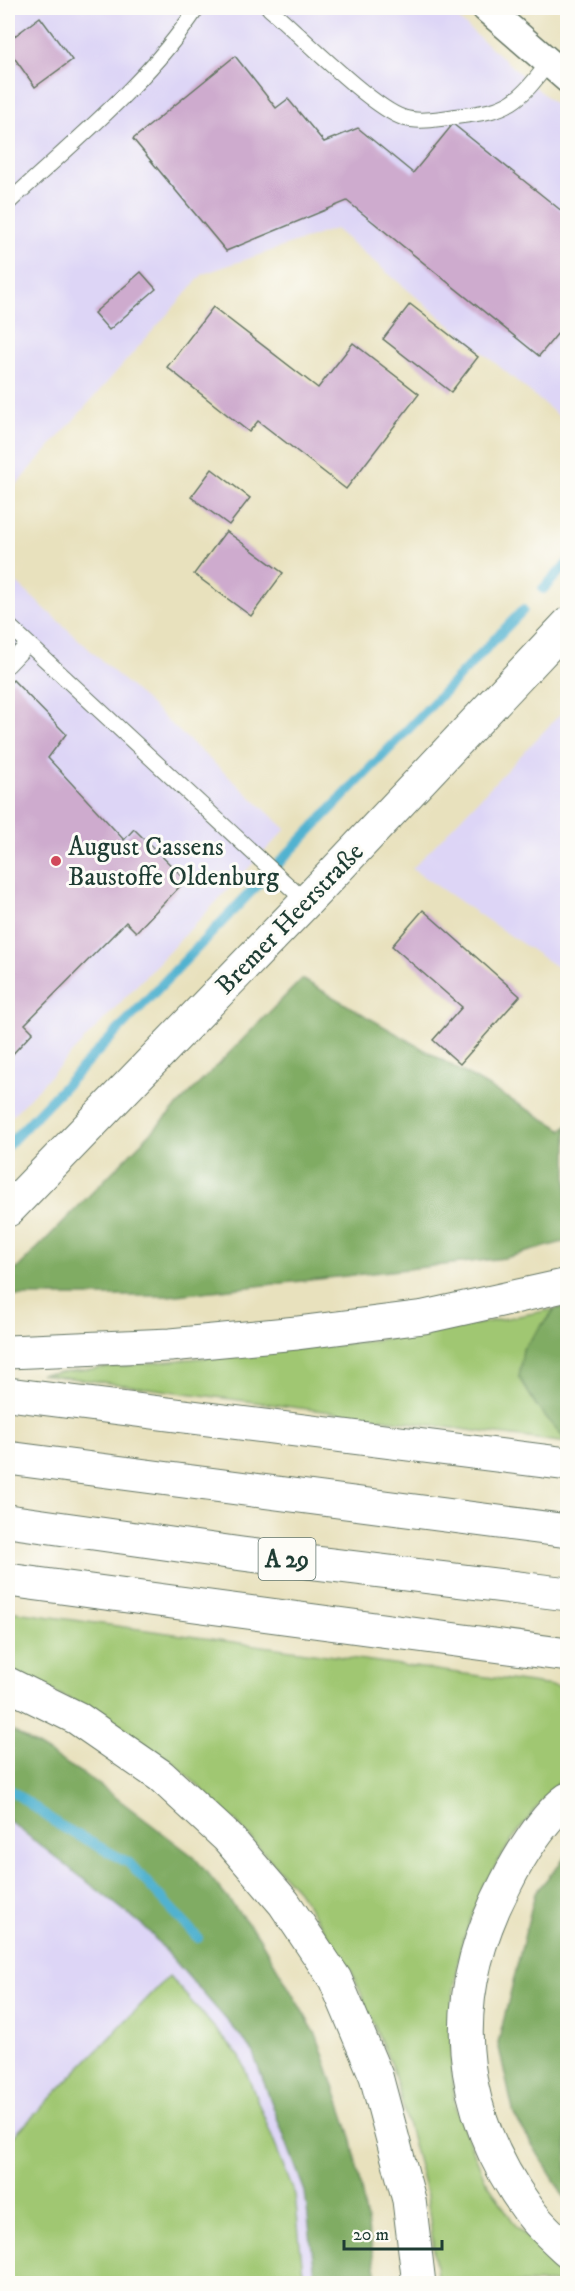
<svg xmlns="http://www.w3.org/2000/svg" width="575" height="2291" font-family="'IM FELL DW Pica',serif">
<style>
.built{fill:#ddd5f6}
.green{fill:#a0c772;stroke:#608253;stroke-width:1.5}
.forest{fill:#80ac64;stroke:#50744c;stroke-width:1.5}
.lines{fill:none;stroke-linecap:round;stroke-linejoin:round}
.stream{stroke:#51b2d0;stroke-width:10}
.building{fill:#ceabce}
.lane-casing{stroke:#657664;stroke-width:17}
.street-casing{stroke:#657664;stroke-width:31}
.secondary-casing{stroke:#657664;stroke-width:35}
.highway-casing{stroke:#657664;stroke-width:35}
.lane{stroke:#fff;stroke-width:15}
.street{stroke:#fff;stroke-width:28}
.secondary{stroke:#fff;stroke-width:33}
.highway{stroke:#fff;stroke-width:33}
.poi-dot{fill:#d1495b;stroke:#fdfcf7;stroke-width:2}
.labels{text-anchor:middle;stroke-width:6;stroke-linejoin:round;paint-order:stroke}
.shield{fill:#fdfcf7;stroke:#62766e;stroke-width:1.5}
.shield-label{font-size:24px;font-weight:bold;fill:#1f3d34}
.poi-label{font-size:26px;fill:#1f3d34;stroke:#fdfcf7;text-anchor:start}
.street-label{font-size:26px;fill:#1f3d34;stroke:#fdfcf7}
</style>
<rect width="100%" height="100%" fill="#fdfcf7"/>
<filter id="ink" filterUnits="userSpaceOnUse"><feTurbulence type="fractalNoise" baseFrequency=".0167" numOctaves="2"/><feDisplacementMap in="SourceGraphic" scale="12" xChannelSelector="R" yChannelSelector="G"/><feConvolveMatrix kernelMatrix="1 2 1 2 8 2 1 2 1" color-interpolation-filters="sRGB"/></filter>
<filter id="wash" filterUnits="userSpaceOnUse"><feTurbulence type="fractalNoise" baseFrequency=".008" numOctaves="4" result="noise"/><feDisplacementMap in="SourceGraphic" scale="24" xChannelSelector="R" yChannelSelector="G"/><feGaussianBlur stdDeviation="1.35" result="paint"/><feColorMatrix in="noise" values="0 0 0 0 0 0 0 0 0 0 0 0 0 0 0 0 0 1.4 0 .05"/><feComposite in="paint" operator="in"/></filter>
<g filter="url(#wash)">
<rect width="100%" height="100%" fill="#e8e1bd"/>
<!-- built -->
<path class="built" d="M 8,8 L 446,8 L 567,115 L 567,423 L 335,229 L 203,274 L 8,494 Z
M 8,575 L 286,829 L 8,1120 Z
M 567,707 L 567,974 L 412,869 Z
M 8,1820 L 145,1927 L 252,2048 L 305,2192 L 316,2283 L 304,2283 L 295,2195 L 169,1976 L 8,2142 Z"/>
<!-- green -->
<path class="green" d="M 555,1309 L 523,1349 L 567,1443 L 40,1374 L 369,1341 L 451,1329 Z
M 8,1611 L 567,1688 L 567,1777 L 552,1788 L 512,1840 L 482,1887 L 461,1947 L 452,2002 L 451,2056 L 455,2107 L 485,2179 L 516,2226 L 567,2278 L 567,2283 L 438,2283 L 427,2196 L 393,2070 L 351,1970 L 298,1891 L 237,1823 L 172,1761 L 79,1704 L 8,1669 Z
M 169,1976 L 240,2057 L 295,2195 L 304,2283 L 8,2283 L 8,2142 Z"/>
<!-- forest -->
<path class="forest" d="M 302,979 L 563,1130 L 567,1126 L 567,1241 L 505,1258 L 168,1296 L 8,1296 L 8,1278 Z
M 567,1306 L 568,1306 L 567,1442 L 536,1405 L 519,1377 L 523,1349 L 555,1309 Z
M 8,1728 L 93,1780 L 194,1857 L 259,1937 L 317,2036 L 352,2140 L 376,2271 L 376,2283 L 316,2283 L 305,2192 L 251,2048 L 145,1927 L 8,1820 Z
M 567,1855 L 567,2201 L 514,2115 L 498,2043 L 535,1893 Z"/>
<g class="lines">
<!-- stream -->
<path class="stream" d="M 543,589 L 568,563
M 275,867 L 523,610
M 8,1145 L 266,876
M 8,1788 L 59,1825 L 129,1863 L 198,1938"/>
</g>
<g id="blocks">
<!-- building -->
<path class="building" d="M 40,17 L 72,60 L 35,87 L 8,49 L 8,41 Z
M 235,56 L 276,108 L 288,99 L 324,142 L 358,128 L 413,173 L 453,124 L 568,216 L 568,321 L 539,356 L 347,201 L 226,251 L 133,139 Z
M 141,272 L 156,289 L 109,330 L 94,313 Z
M 410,304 L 478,357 L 451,392 L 383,339 Z
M 213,307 L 318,388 L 353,343 L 419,394 L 346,489 L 258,421 L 249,432 L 167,367 Z
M 212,469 L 250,498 L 229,525 L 191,497 Z
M 226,531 L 283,573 L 251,616 L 194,574 Z
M 13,680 L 66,734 L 48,758 L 124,840 L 134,829 L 186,880 L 136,932 L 126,922 L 25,1024 L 33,1032 L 8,1059 L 8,685 Z
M 423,910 L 520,996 L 460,1064 L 433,1040 L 462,1007 L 392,946 Z"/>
</g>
</g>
<g filter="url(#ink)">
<use href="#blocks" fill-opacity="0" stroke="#657664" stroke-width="1.5"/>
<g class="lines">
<!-- lane casing -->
<g class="lane-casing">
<path id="lane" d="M 269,8 C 297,32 373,109 404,118 C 420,123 443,118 459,116 C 509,111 519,102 549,62
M 8,203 C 74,141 147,84 197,8
M 8,625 L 306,902
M 8,665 L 28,644"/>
</g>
<!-- street casing -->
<g class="street-casing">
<path id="street" d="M 486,8 L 568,79"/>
</g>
<!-- secondary casing -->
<g class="secondary-casing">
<path id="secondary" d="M 8,1210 L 306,902 L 568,624"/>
</g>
<!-- highway casing -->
<g class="highway-casing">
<path id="highway" d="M 8,1352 L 170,1345 L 297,1333 L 424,1317 L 568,1285
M 8,1394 L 568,1464
M 8,1458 L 568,1531
M 8,1521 L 242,1554 L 568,1594
M 8,1580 L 568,1655
M 8,1684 L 77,1718 L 161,1776 L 228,1838 L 284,1903 L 335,1979 L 376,2076 L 409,2200 L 419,2284
M 568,1799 C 544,1816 519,1857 506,1883 C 446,1997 454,2108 530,2212 C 540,2226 555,2239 568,2251"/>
</g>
<!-- lane -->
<use href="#lane" class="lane"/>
<!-- street -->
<use href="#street" class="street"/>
<!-- secondary -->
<use href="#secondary" class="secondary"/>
<!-- highway -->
<use href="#highway" class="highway"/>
</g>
</g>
<!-- markers -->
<circle class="poi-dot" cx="56" cy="861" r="6"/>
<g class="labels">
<!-- shield labels -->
<rect class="shield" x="258.5" y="1538" width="57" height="42" rx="4.5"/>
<g class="shield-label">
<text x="287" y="1567">A 29</text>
</g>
<!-- poi labels -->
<g class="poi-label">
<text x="68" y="855">August Cassens<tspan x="68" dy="30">Baustoffe Oldenburg</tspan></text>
</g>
<!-- street labels -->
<g class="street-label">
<text transform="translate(289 918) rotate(-46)" y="9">Bremer Heerstraße</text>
</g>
</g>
<!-- margin -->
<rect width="575" height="2291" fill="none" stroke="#fdfcf7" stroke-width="30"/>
<!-- scale -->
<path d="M344 2240v9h98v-9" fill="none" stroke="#1f3d34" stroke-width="3"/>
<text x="353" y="2240" font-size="18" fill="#1f3d34" stroke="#fdfcf7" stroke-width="4.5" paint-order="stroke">20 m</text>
</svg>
